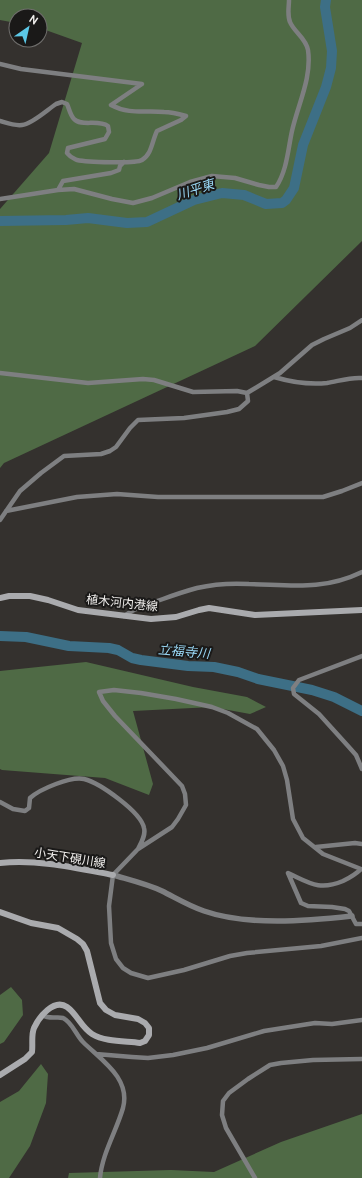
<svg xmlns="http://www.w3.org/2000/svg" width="362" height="1178" font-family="Cabin,'Noto Sans JP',sans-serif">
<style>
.forest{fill:#4f6a45}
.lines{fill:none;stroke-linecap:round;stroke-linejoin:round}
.river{stroke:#3d6f86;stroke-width:10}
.minor{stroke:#7e7f81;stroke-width:4.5}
.tertiary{stroke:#7e7f81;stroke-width:5.5}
.secondary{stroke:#aaabae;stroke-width:6}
.labels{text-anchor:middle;stroke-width:4;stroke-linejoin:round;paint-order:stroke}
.street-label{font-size:12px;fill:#efedeb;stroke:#1a1918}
.water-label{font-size:13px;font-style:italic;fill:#9ad8f6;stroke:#1a1918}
</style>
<rect width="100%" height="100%" fill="#34312e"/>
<!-- forest -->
<path class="forest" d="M 0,0 L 362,0 L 362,241 L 255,346 L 4,463 L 0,468 L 0,209 L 49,153 L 82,43 L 40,28 L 40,16 L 16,16 L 16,23 L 0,20 Z
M 86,662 L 193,687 L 247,697 L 266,707 L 250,714 L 212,707 L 133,711 L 153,784 L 149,795 L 105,778 L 2,770 L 0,769 L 0,671 Z
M 11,987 L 22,1000 L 23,1015 L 4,1042 L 0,1044 L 0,995 Z
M 41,1064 L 48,1074 L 46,1103 L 30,1146 L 9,1178 L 0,1178 L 0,1102 L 19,1091 Z
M 362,1114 L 362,1178 L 68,1178 L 69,1173 L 171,1170 L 214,1172 L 281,1142 Z"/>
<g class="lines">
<!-- river -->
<path class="river" d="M 0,221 L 66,220 L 88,218 L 127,223 L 147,222 L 194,200 L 222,193 L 244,195 L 266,204 L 282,203 L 286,200 L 294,188 L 303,145 L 326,87 L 331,68 L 332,51 L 325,7 L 326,0
M 0,636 L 26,637 L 69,646 L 109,648 L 118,650 L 132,658 L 141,660 L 188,666 L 214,667 L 238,672 L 258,679 L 312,690 L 334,697 L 362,711"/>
<!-- minor -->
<path class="minor" d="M 0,64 L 21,69 L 142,84 L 111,105 C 130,115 145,110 164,112 C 172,112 179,114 186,116 L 181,120 L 157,131 C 152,141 152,154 142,160 C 135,164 86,162 77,160 C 73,158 70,157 67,153 L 68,148 L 105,139 L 109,132 L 108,126 C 98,119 81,127 74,119 C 70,115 69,108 67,104 L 62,102 L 56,104 C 47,110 32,124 22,125 C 14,126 7,123 0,121
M 58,190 L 63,181 L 111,173 L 119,170 L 120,166 L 124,162
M 0,199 L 58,190 L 74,189 L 112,199 L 133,203 L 152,198 L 190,182 L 212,176 L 235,178 L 259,185 L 269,187 L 276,187 C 287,171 288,149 292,131 C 298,104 312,78 308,50 C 306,38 294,32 290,22 C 287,15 289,7 289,0
M 0,373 L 88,383 L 143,379 L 154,380 L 193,392 L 237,391 L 247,393 L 280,373 L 312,345 L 324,339 L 350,328 L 362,320
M 274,377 C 291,382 309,385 327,383 C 339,381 350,377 362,378
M 6,511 L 77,497 L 117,494 L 158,497 L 323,497 L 342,491 L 362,483
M 0,520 L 20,491 L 41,473 L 64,456 L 101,454 L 110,451 L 116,447 L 130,428 L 138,420 L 184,418 L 227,412 L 239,409 L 248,401 L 247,393
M 124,616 C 136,607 149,604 163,599 C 174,595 186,591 197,588 C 214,584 232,583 249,584 C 290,585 323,591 362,572
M 362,656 L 299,680 L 293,688 L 294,694 L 319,714 L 348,746 L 356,755 L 362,769
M 0,802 L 13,809 L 25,811 L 29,808 L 30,798 C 40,789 71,776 84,779 C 100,783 141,812 144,828 C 146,835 141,843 138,849
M 316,847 L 355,843 L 362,844
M 362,924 L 356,924 L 349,911 L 345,909 L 332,907 L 308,906 L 301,903 L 288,873 C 310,883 319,891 343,881 C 351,877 356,874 361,869 L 323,854 L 303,838 L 293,819 L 287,780 L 283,766 L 274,750 L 257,729 L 228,713 L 212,707 L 176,699 L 141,693 L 114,690 L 99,692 L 103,701 L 115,716 L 182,786 L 185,794 L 186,805 L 178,819 L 172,827 L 138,849 L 113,875 L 109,906 L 111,943 L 116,959 L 123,968 L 131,973 L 148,978 L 184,970 L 230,956 L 247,953 L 321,946 L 362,938
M 42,1015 C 51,1020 56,1016 63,1018 C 72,1022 76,1035 83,1042 C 101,1060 131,1078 123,1108 C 116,1132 102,1154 100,1178
M 96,1054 L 132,1057 L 148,1058 L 173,1055 L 207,1048 L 264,1031 L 315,1023 L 332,1024 L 362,1020
M 255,1178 L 226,1128 L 222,1115 L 223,1101 L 229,1093 L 248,1079 L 270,1065 L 281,1063 L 313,1060 L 362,1059"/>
<!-- tertiary -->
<path class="tertiary" d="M 113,875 C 130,880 147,884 162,891 C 176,898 189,906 204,911 C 247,926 307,921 352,916"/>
<!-- secondary -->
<path class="secondary" d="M 0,598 L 9,596 L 30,596 L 48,600 L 78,610 L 151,619 L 176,617 L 199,610 L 209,608 L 255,615 L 362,610
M 0,863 C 38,859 76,868 113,875
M 0,912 L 31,923 L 58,928 L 77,939 L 83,944 L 87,951 L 100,1003 L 106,1010 L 115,1015 L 138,1019 L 145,1023 L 149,1028 L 149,1035 L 145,1041 L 140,1043 C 125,1041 105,1042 92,1034 C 81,1027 77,1014 67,1007 C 54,998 39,1017 34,1028 C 31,1035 33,1044 32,1052 L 25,1059 L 0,1075"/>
</g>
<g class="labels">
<!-- street labels -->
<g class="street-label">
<text transform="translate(122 603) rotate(6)" y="4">植木河内港線</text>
<text transform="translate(70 858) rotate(9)" y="4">小天下硯川線</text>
</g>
<!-- water labels -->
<g class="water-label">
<text transform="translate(195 189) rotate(-18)" y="5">川平東</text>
<text transform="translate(184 651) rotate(5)" y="5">立福寺川</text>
</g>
</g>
<!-- north arrow -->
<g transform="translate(28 28) rotate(34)"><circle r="19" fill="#1a1918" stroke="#6f6e6c"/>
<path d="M0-3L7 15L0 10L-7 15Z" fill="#5bc8e7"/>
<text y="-6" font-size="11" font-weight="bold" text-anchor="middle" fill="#efedeb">N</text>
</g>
</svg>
